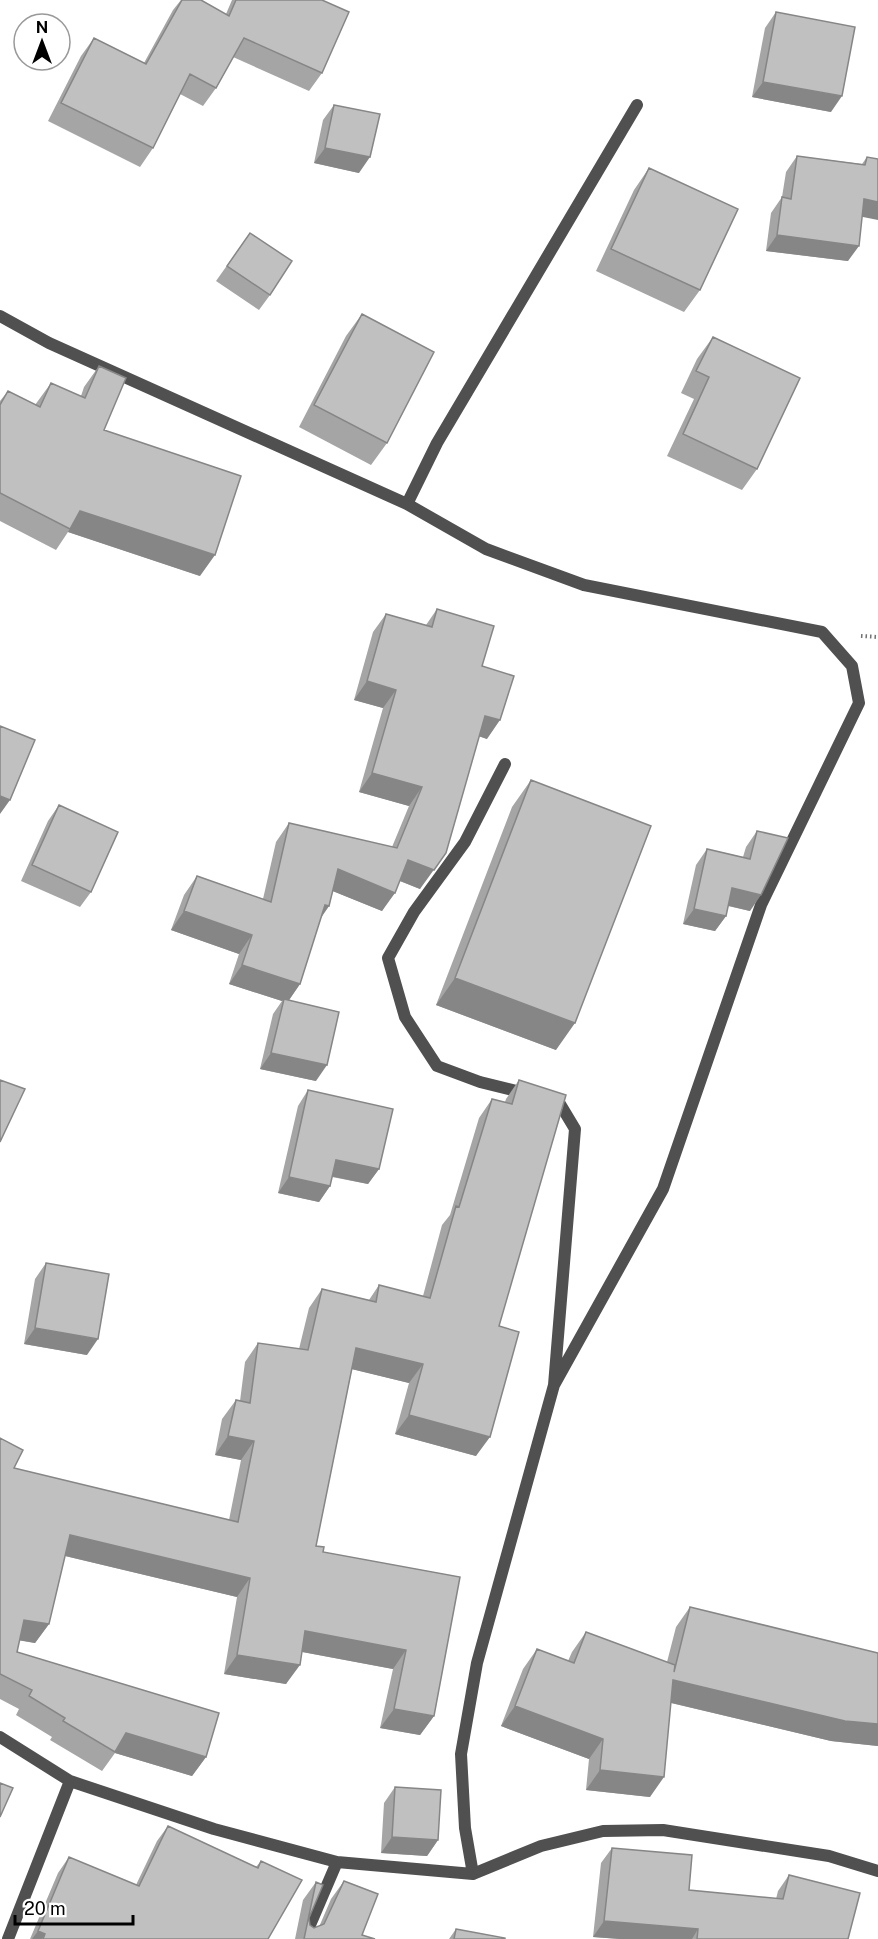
<svg xmlns="http://www.w3.org/2000/svg" width="878" height="1939" font-family="'Public Sans',sans-serif">
<style>
.lines{fill:none;stroke-linecap:round;stroke-linejoin:round}
.path{stroke:#727272;stroke-width:4;stroke-dasharray:1.5 3;stroke-linecap:butt}
.street{stroke:#505050;stroke-width:12}
.wall{fill:#a5a5a5}
.shaded-wall{fill:#868686}
.building{fill:#c0c0c0;stroke:#868686;stroke-width:1.5}
</style>
<rect width="100%" height="100%" fill="#fff"/>
<g class="lines">
<!-- path -->
<path class="path" d="M 861,636 L 878,637"/>
<!-- street -->
<path class="street" d="M 0,316 L 49,343 L 407,504
M 505,764 L 465,842 L 414,912 L 388,958 L 405,1017 L 437,1066 L 480,1082 L 529,1094
M 554,1385 L 663,1189 L 761,905 L 859,703 L 852,666 L 822,632 L 584,585 L 486,549 L 407,504 L 437,443 L 637,105
M 0,1737 L 70,1781 L 214,1829 L 337,1862 L 473,1874 L 541,1846 L 603,1831 L 663,1830 L 829,1856 L 878,1871
M 473,1874 L 465,1828 L 461,1754 L 477,1663 L 554,1385 L 575,1129 L 560,1104 L 551,1101
M 8,1939 L 70,1781
M 304,1939 L 337,1862"/>
</g>
<!-- wall -->
<path class="wall" d="M 181,0 L 201,0 L 226,14 L 232,0 L 322,0 L 322,73 L 309,91 L 233,57 L 216,88 L 203,106 L 180,94 L 153,148 L 140,167 L 48,121 L 81,56 L 94,38 L 144,63 L 173,10 Z
M 776,12 L 831,112 L 752,97 L 765,28 Z
M 334,105 L 359,173 L 314,163 L 323,120 Z
M 797,156 L 862,164 L 867,157 L 862,216 L 848,261 L 766,251 L 771,213 L 782,197 L 786,172 Z
M 649,168 L 700,290 L 684,312 L 596,271 L 634,190 Z
M 250,233 L 270,295 L 259,310 L 216,281 Z
M 362,314 L 387,443 L 371,465 L 299,427 L 346,336 Z
M 713,337 L 757,469 L 742,490 L 667,456 L 694,399 L 681,393 L 697,359 Z
M 99,366 L 104,430 L 200,576 L 68,532 L 56,550 L 0,521 L 0,401 L 8,391 L 35,405 L 51,383 L 81,396 L 84,387 Z
M 437,609 L 482,666 L 487,739 L 479,736 L 420,889 L 400,881 L 382,911 L 333,891 L 329,906 L 321,918 L 300,984 L 289,1000 L 316,1081 L 260,1069 L 273,1014 L 282,1001 L 229,984 L 239,954 L 171,930 L 184,895 L 197,876 L 263,899 L 276,842 L 289,823 L 392,847 L 409,806 L 359,792 L 383,708 L 354,700 L 373,632 L 386,614 L 426,625 Z
M 531,780 L 556,1050 L 436,1005 L 512,807 Z
M 59,805 L 91,892 L 80,907 L 21,881 L 48,821 Z
M 757,831 L 750,911 L 728,906 L 726,916 L 715,931 L 683,924 L 696,865 L 707,849 L 743,857 L 746,847 Z
M 519,1080 L 499,1326 L 476,1456 L 395,1434 L 409,1383 L 352,1369 L 316,1546 L 323,1552 L 460,1577 L 434,1716 L 420,1735 L 380,1728 L 393,1669 L 302,1652 L 286,1684 L 224,1674 L 237,1597 L 65,1556 L 49,1624 L 35,1643 L 19,1640 L 17,1652 L 206,1757 L 192,1776 L 115,1753 L 102,1771 L 50,1740 L 52,1737 L 16,1715 L 19,1709 L 0,1699 L 0,1438 L 14,1468 L 229,1520 L 241,1460 L 215,1455 L 222,1419 L 236,1400 L 240,1401 L 245,1362 L 258,1343 L 299,1349 L 309,1308 L 322,1289 L 369,1300 L 379,1285 L 423,1296 L 442,1225 L 450,1215 L 479,1118 L 492,1099 L 505,1102 L 506,1099 Z
M 308,1090 L 379,1169 L 368,1184 L 332,1177 L 330,1186 L 319,1202 L 278,1193 L 298,1106 Z
M 46,1263 L 87,1355 L 24,1344 L 35,1279 Z
M 690,1607 L 878,1653 L 878,1746 L 831,1741 L 671,1703 L 650,1797 L 586,1790 L 589,1759 L 501,1726 L 523,1669 L 537,1649 L 568,1661 L 572,1652 L 586,1632 L 667,1662 L 676,1627 Z
M 395,1787 L 438,1840 L 427,1856 L 381,1853 L 384,1803 Z
M 168,1826 L 256,1867 L 261,1861 L 268,1939 L 30,1939 L 58,1873 L 69,1857 L 136,1885 L 157,1841 Z
M 612,1848 L 689,1890 L 776,1899 L 778,1891 L 789,1875 L 848,1939 L 620,1939 L 593,1937 L 601,1863 Z
M 344,1881 L 362,1935 L 375,1939 L 295,1939 L 303,1900 L 316,1882 L 309,1918 L 310,1925 L 314,1928 L 319,1927 L 331,1899 Z
M 456,1929 L 505,1939 L 449,1939 Z"/>
<!-- shaded-wall -->
<path class="shaded-wall" d="M 763,82 L 842,96 L 831,112 L 752,97 Z
M 325,148 L 370,157 L 359,173 L 314,163 Z
M 864,199 L 878,202 L 878,220 L 853,215 Z
M 777,235 L 859,246 L 848,261 L 766,251 Z
M 80,511 L 215,555 L 200,576 L 68,532 Z
M 367,681 L 396,690 L 383,708 L 354,700 Z
M 485,716 L 500,720 L 487,739 L 472,734 Z
M 372,773 L 422,787 L 409,806 L 359,792 Z
M 0,796 L 10,800 L 0,814 Z
M 446,853 L 420,889 L 395,879 L 408,860 Z
M 338,869 L 395,893 L 382,911 L 325,888 Z
M 732,888 L 761,895 L 750,911 L 721,904 Z
M 325,905 L 329,906 L 316,924 Z
M 694,909 L 726,916 L 715,931 L 683,924 Z
M 184,911 L 252,935 L 239,954 L 171,930 Z
M 242,965 L 300,984 L 287,1003 L 284,999 L 282,1001 L 229,984 Z
M 455,978 L 575,1023 L 556,1050 L 436,1005 Z
M 271,1053 L 327,1065 L 316,1081 L 260,1069 Z
M 336,1160 L 379,1169 L 368,1184 L 325,1175 Z
M 289,1177 L 330,1186 L 319,1202 L 278,1193 Z
M 35,1328 L 98,1339 L 87,1355 L 24,1344 Z
M 356,1348 L 423,1364 L 409,1383 L 343,1367 Z
M 409,1415 L 490,1437 L 476,1456 L 395,1434 Z
M 228,1436 L 254,1441 L 241,1460 L 215,1455 Z
M 70,1535 L 250,1578 L 237,1597 L 57,1554 Z
M 24,1620 L 49,1624 L 35,1643 L 11,1639 Z
M 305,1631 L 406,1650 L 393,1669 L 292,1650 Z
M 237,1655 L 300,1665 L 286,1684 L 224,1674 Z
M 673,1680 L 878,1724 L 878,1746 L 831,1741 L 659,1700 Z
M 515,1706 L 603,1739 L 589,1759 L 501,1726 Z
M 394,1709 L 434,1716 L 420,1735 L 380,1728 Z
M 126,1733 L 206,1757 L 192,1776 L 115,1753 Z
M 600,1770 L 664,1777 L 650,1797 L 586,1790 Z
M 392,1837 L 438,1840 L 427,1856 L 381,1853 Z
M 604,1921 L 698,1929 L 692,1939 L 620,1939 L 593,1937 Z
M 38,1931 L 45,1934 L 42,1939 L 32,1939 Z"/>
<!-- building -->
<path class="building" d="M 182,0 L 201,0 L 229,16 L 236,0 L 322,0 L 349,12 L 322,73 L 244,38 L 216,88 L 190,74 L 153,148 L 61,103 L 94,38 L 146,64 Z
M 776,12 L 855,27 L 842,96 L 763,82 Z
M 334,105 L 380,114 L 370,157 L 325,148 Z
M 797,156 L 865,165 L 867,157 L 878,159 L 878,202 L 864,199 L 859,246 L 777,235 L 782,197 L 791,199 Z
M 649,168 L 738,209 L 700,290 L 611,249 Z
M 250,233 L 292,261 L 270,295 L 227,266 Z
M 362,314 L 434,352 L 387,443 L 314,405 Z
M 713,337 L 800,378 L 757,469 L 683,434 L 709,377 L 696,371 Z
M 99,366 L 126,378 L 104,430 L 241,476 L 215,555 L 80,511 L 70,529 L 0,493 L 0,405 L 8,391 L 40,407 L 51,383 L 85,398 Z
M 437,609 L 494,626 L 482,666 L 514,676 L 500,720 L 485,716 L 446,853 L 434,870 L 408,860 L 395,893 L 338,869 L 329,906 L 325,905 L 300,984 L 242,965 L 252,935 L 184,911 L 197,876 L 271,902 L 289,823 L 397,848 L 422,787 L 372,773 L 396,690 L 367,681 L 386,614 L 432,627 Z
M 0,726 L 35,740 L 10,800 L 0,796 Z
M 531,780 L 651,826 L 575,1023 L 455,978 Z
M 59,805 L 118,832 L 91,892 L 32,865 Z
M 757,831 L 788,838 L 761,895 L 732,888 L 726,916 L 694,909 L 707,849 L 750,859 Z
M 284,999 L 339,1012 L 327,1065 L 271,1053 Z
M 0,1080 L 25,1089 L 0,1142 Z
M 519,1080 L 566,1095 L 499,1326 L 519,1332 L 490,1437 L 409,1415 L 423,1364 L 356,1348 L 316,1546 L 324,1547 L 323,1552 L 460,1577 L 434,1716 L 394,1709 L 406,1650 L 305,1631 L 300,1665 L 237,1655 L 250,1578 L 70,1535 L 49,1624 L 24,1620 L 17,1652 L 219,1713 L 206,1757 L 126,1733 L 115,1752 L 63,1721 L 65,1718 L 29,1696 L 32,1690 L 0,1674 L 0,1438 L 23,1450 L 14,1468 L 238,1522 L 254,1441 L 228,1436 L 236,1400 L 250,1403 L 258,1343 L 308,1350 L 322,1289 L 376,1302 L 379,1285 L 430,1298 L 456,1206 L 459,1207 L 492,1099 L 512,1104 Z
M 308,1090 L 393,1109 L 379,1169 L 336,1160 L 330,1186 L 289,1177 Z
M 46,1263 L 109,1274 L 98,1339 L 35,1328 Z
M 690,1607 L 878,1653 L 878,1724 L 845,1721 L 673,1680 L 664,1777 L 600,1770 L 603,1739 L 515,1706 L 537,1649 L 574,1663 L 586,1632 L 675,1665 L 674,1672 Z
M 0,1783 L 13,1788 L 0,1817 Z
M 395,1787 L 441,1790 L 438,1840 L 392,1837 Z
M 168,1826 L 258,1868 L 261,1861 L 302,1880 L 268,1939 L 43,1939 L 45,1934 L 38,1931 L 69,1857 L 139,1886 Z
M 612,1848 L 692,1855 L 689,1890 L 783,1899 L 789,1875 L 860,1893 L 848,1939 L 697,1939 L 698,1929 L 604,1921 Z
M 344,1881 L 378,1894 L 362,1935 L 375,1939 L 304,1939 L 316,1882 L 323,1885 L 309,1918 L 310,1925 L 314,1928 L 324,1924 Z
M 456,1929 L 505,1938 L 505,1939 L 454,1939 Z"/>
<!-- north arrow -->
<g transform="translate(42 42)"><circle r="28" fill="#ffffff" stroke="#999999" stroke-width="1.5"/>
<path d="M0-4.5L10 22L0 15L-10 22Z" fill="#000000"/>
<text y="-9" font-size="16" font-weight="bold" text-anchor="middle" fill="#000000">N</text>
</g>
<!-- scale -->
<path d="M15 1915v9h118v-9" fill="none" stroke="#000000" stroke-width="3"/>
<text x="24" y="1915" font-size="18" fill="#000000" stroke="#ffffff" stroke-width="4.5" paint-order="stroke">20 m</text>
</svg>
